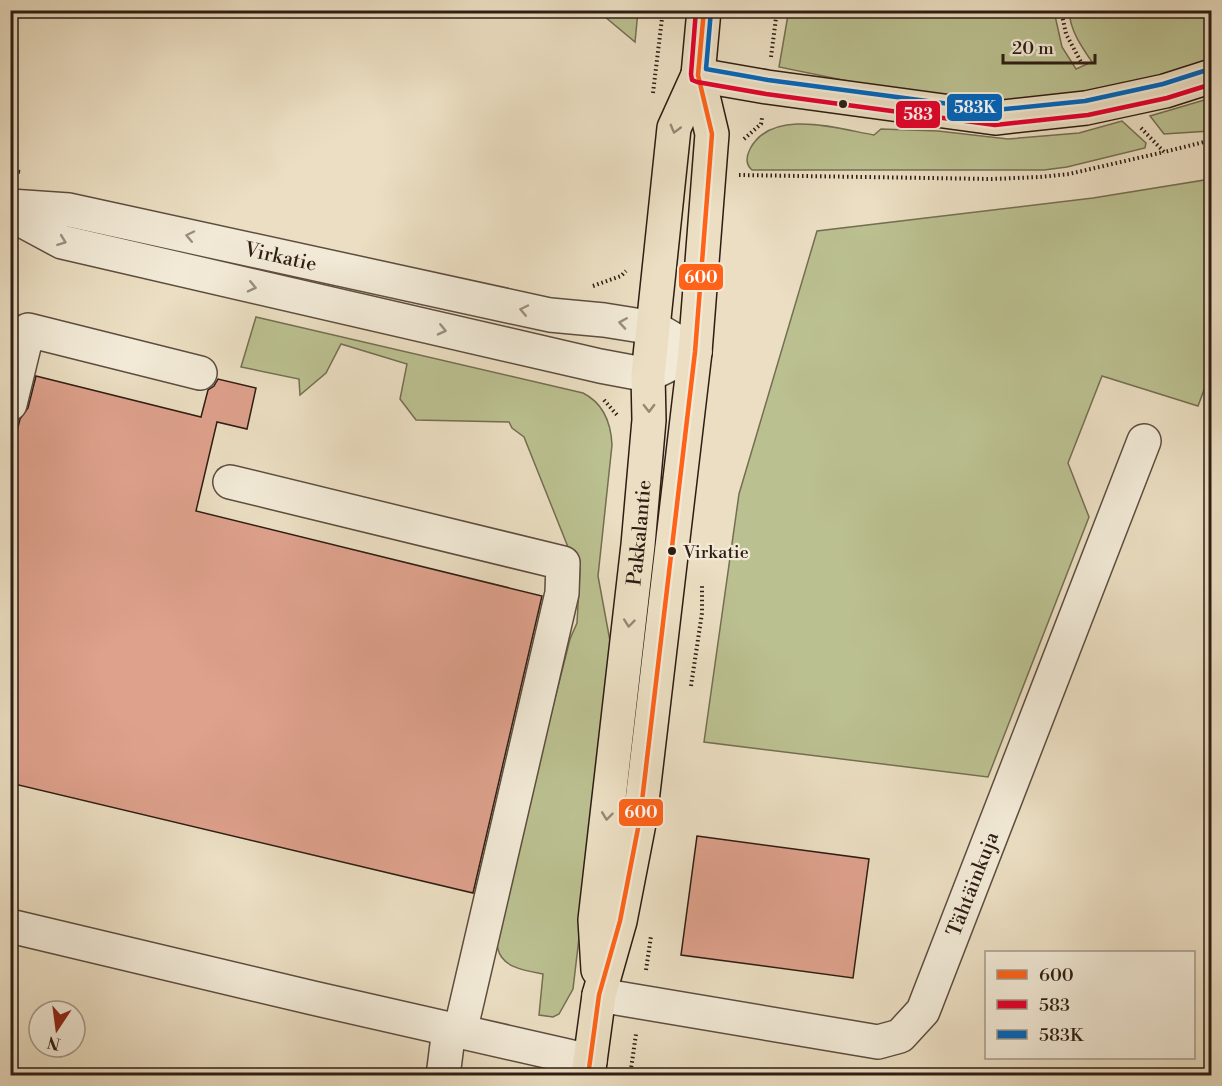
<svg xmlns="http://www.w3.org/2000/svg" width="1222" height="1086" font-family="'Libre Bodoni',serif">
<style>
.green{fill:#bbc090;stroke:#746e52;stroke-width:1.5}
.building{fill:#dea18c;stroke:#2e1d13;stroke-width:1.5}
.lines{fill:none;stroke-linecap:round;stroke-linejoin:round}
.minor-casing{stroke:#5d4d3f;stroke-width:36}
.major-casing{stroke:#2e1d13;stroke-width:36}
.highway-casing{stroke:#2e1d13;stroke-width:36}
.path{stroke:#2e1d13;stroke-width:4;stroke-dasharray:1.5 3;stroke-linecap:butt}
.minor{stroke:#f2ead7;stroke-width:33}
.major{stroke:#ebdec2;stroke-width:33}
.highway{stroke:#ebdec2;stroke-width:33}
.bus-1-casing{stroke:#f2ead7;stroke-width:9}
.bus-2-casing{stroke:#f2ead7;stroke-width:9}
.bus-3-casing{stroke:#f2ead7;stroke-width:9}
.bus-1{stroke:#ff6319;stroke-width:4.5}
.bus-2{stroke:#e4002b;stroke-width:4.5}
.bus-3{stroke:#0065bd;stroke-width:4.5}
.oneway{stroke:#968773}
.oneway2{stroke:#9a8e7f}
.bus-dot{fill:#2e1d13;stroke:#f2ead7;stroke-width:2}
.labels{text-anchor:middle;stroke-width:4.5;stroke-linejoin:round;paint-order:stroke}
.bus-label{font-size:18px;fill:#2e1d13;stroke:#f2ead7;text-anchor:start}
.street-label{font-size:20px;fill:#2e1d13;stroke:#f2ead7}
.line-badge{stroke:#f2ead7;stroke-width:2}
.badge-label{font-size:16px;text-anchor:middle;font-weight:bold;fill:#fff}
</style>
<rect width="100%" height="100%" fill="#ebdec2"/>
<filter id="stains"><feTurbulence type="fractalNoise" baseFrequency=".00333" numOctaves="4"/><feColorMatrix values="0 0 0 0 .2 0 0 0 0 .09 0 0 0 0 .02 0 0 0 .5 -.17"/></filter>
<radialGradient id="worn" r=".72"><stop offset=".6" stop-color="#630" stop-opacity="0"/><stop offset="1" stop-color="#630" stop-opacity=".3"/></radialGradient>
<!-- green -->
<path class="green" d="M 598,11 L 638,11 L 635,42 Z
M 786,11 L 1054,11 L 1062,47 L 1076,69 L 1092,62 C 1081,46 1070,30 1069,11 L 1211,11 L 1211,61 L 1121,86 L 994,107 L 882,88 L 779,67 L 788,15 Z
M 1211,98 L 1210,131 L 1164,134 L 1150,116 Z
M 1122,121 L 1146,143 L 1145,148 L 1067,167 L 1044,170 L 752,170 C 745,164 746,157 750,149 C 772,107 839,129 874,135 L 881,129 L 938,131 L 1008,139 L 1079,133 Z
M 1211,179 L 1211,371 L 1198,406 L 1102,376 L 1068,463 L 1089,517 L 988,777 L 704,742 L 739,494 L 817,231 L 1093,198 Z
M 256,317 L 583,393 C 603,403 611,423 612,445 L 598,576 L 610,641 L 613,648 L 573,989 L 559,1014 L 553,1017 L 539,1015 L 543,974 C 527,971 502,968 498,949 C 496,943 497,935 497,929 L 570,639 L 577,623 L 580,569 L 574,562 L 524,437 L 512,428 L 509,422 L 416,420 L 400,399 L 407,364 L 341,344 L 326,373 L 300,395 L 299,379 L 241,367 Z"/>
<!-- building -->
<path class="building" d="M 36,376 L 201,417 L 208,390 L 214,386 L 218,379 L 256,388 L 247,429 L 217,422 L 196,511 L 542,596 L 473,893 L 10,783 L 10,458 L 20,419 L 28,408 Z
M 697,836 L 869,859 L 853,978 L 681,955 Z"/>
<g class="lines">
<!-- minor casing -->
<g class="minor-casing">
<g id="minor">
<path id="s1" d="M 10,206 L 69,210 L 550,315 L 604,320 L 654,328 L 695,352"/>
<path d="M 10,214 L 62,242 L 600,366 L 648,375 L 695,352"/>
<path d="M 10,404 L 28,330 L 200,373"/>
<path d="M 230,482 L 563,563 L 562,593 L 460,1032"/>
<path d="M 10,926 L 313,998 L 590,1061"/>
<path id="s2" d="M 599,995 L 878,1042 L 900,1036 L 923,1011 L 1144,441"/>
<path d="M 443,1076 L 449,1029"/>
</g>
</g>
<!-- major casing -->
<g class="major-casing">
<g id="major">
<path id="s3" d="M 598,970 L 595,920 L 638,545 L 649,420 L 648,375 L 674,128 L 698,75"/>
<path d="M 588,1076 L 599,995 L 620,921 L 640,818 L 695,352 L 712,134 L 698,75 L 704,10"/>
</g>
</g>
<!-- highway casing -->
<g class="highway-casing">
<path id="highway" d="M 698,75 L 767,87 L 995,118 L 1086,108 L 1165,91 L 1212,76"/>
</g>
<!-- path -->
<path class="path" d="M 1061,10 L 1066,34 L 1081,62
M 771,57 L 777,10
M 653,93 L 663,10
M 1141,128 L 1164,152 L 1212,140
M 744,139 L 761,124 L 762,118
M 10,170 L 20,172
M 739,175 L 991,179 L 1040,177 L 1069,174 L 1164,152
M 593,286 L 621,276 L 626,271
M 604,400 L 617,415
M 691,686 L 702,613 L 702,586
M 646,970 L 651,936
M 630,1076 L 636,1034"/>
<!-- minor -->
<use href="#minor" class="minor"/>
<!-- major -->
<use href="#major" class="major"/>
<!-- highway -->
<use href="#highway" class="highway"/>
<!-- bus-1 casing -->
<g class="bus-1-casing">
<path id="bus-1" d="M 588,1076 L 599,995 L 620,921 L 640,818 L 695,352 L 712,134 L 698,75 L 704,10"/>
</g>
<!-- bus-2 casing -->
<g class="bus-2-casing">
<path id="bus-2" d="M 696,10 L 691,74 L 692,80 L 697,82 L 766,94 L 995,125 L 1088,115 L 1167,98 L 1212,84"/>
</g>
<!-- bus-3 casing -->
<g class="bus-3-casing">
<path id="bus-3" d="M 711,11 L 706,69 L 768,80 L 995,110 L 1085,101 L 1163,84 L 1210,69"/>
</g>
<!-- bus-1 -->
<use href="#bus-1" class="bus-1"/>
<!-- bus-2 -->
<use href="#bus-2" class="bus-2"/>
<!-- bus-3 -->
<use href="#bus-3" class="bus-3"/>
</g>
<!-- one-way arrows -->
<defs><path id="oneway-chevron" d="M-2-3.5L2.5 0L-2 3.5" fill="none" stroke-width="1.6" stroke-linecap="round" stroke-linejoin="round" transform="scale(1.5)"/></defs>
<g class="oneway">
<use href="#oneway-chevron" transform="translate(675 129) rotate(105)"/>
<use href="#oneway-chevron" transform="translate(649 408) rotate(89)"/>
<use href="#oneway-chevron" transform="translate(629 623) rotate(96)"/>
<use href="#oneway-chevron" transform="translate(607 816) rotate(97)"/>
</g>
<g class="oneway2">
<use href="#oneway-chevron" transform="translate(190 236) rotate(-168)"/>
<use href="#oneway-chevron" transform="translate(62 241) rotate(21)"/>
<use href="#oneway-chevron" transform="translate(252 287) rotate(13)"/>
<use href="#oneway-chevron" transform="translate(524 310) rotate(-168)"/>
<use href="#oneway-chevron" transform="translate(623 323) rotate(-171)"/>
<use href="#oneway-chevron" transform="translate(442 330) rotate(13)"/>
</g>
<!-- markers -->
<g class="bus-dot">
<circle cx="843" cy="104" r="5"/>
<circle cx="672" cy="551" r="5"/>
</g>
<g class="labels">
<!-- bus labels -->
<g class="bus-label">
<text x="683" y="558">Virkatie</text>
</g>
<!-- street labels -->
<g class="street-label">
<text dy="7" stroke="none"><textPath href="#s1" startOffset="276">Virkatie</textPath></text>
<text dy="7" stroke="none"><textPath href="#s3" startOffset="440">Pakkalantie</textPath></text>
<text dy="7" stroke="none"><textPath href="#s2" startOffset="476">Tähtäinkuja</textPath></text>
</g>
</g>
<g class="line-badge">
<rect x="946" y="93" width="57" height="29" rx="6" fill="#0065bd"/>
<rect x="895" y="100" width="46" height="29" rx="6" fill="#e4002b"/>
<rect x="678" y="263" width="46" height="28" rx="6" fill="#ff6319"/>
<rect x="618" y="798" width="46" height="29" rx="6" fill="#ff6319"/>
</g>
<g class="badge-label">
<text x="975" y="113">583K</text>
<text x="918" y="120">583</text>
<text x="701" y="283">600</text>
<text x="641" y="818">600</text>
</g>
<!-- margin -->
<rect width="1222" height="1086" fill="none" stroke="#ebdec2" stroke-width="36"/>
<rect x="12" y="12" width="1198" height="1062" fill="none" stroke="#2e1d13" stroke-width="3"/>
<rect x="18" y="18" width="1186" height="1050" fill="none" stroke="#2e1d13" stroke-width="1.5"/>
<!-- legend -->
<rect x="985" y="951" width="210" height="108" fill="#f2ead7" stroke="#a49889" stroke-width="1.5"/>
<rect x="997" y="970" width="30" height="9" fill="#ff6319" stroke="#a49889" stroke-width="1.5"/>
<text x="1039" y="981" font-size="18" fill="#2e1d13">600</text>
<rect x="997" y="1000" width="30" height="9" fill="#e4002b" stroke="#a49889" stroke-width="1.5"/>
<text x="1039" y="1011" font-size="18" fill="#2e1d13">583</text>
<rect x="997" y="1030" width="30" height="9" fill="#0065bd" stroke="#a49889" stroke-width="1.5"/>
<text x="1039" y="1041" font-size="18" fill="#2e1d13">583K</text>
<!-- north arrow -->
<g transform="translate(57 1029) rotate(193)"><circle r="28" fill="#f2ead7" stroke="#a49889" stroke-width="1.5"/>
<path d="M0-4.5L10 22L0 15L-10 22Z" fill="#8f2418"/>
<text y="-9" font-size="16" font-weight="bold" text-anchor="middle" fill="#2e1d13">N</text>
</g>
<!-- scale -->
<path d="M1003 54v9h92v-9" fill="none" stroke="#2e1d13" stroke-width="3"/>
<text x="1012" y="54" font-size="18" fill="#2e1d13" stroke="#f2ead7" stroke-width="4.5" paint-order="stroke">20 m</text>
<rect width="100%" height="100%" filter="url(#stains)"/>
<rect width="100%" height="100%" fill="url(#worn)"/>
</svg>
